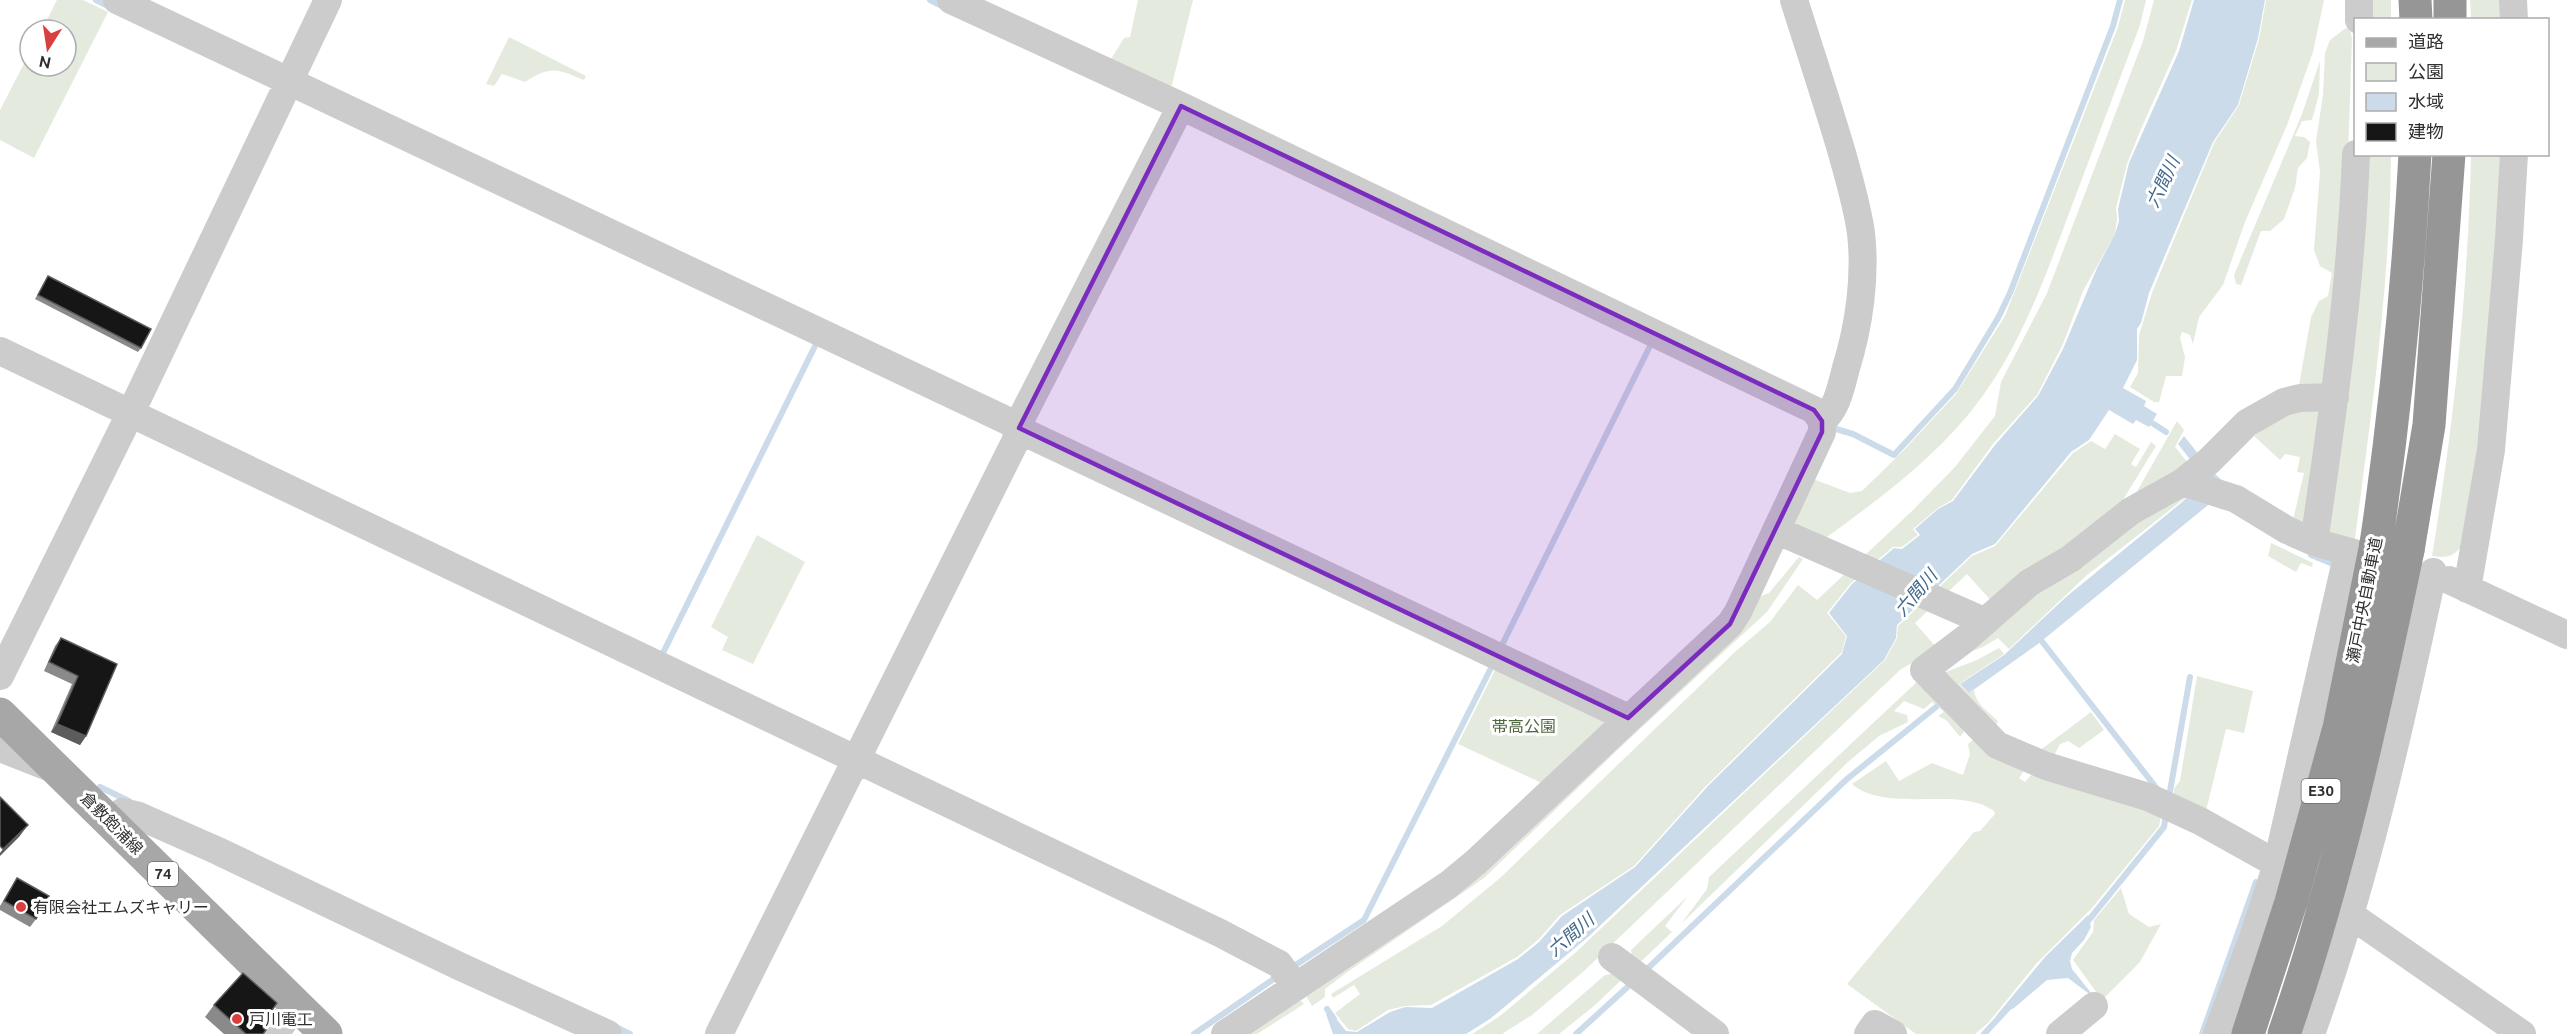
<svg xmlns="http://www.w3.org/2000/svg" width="2567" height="1034" font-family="Ubuntu,'Noto Sans JP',sans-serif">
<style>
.green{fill:#e4ebde}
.water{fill:#cbdbe9}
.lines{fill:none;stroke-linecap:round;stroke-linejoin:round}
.stream{stroke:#cbdbe9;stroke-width:6}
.minor{stroke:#ccc;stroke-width:28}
.major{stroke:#a7a7a7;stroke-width:33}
.highway{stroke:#969696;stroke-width:33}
.highway-bridge{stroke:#969696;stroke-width:33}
.wall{fill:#8a8a8a}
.shaded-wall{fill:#5c5c5c}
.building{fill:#161616;stroke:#5c5c5c;stroke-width:1.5}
.marked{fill:#7b2cbf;fill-opacity:0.2;stroke:#7b2cbf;stroke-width:4.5;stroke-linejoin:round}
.poi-dot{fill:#d93f3e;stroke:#fff;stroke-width:2}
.labels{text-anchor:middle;stroke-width:6;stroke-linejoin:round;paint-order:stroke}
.shield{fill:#fff;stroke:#6d6d6d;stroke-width:1.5}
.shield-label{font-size:15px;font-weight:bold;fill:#2f2f2f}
.street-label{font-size:16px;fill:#2f2f2f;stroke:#fff}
.park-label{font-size:16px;fill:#4f673f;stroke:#fff}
.poi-label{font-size:16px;fill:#2f2f2f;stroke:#fff;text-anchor:start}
.water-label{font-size:18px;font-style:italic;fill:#42698b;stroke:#fff}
</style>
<rect width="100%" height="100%" fill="#fff"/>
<!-- green -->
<path class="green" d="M 57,0 L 83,0 L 108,12 L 34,158 L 0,140 L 0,110 L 30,52 L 30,66 L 66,66 L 66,30 L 42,30 Z
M 1138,0 L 1193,0 L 1172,85 L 1168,90 L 1108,64 L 1124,38 L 1130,37 Z
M 2125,0 L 2146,0 L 2140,25 C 2117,86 2094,147 2071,208 C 2044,280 2018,355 1968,415 C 1926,465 1875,502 1823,540 L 1802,531 L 1794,522 L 1808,477 L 1850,493 L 1862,491 L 1904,450 L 1956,394 L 2005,316 L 2118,27 Z
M 2154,0 L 2192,0 L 2176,51 L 2141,129 L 2127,164 L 2116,208 L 2117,219 L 2115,234 L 2083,291 L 2063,344 L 2037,395 L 1993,444 L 1952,500 L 1938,508 L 1913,529 L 1918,535 L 1902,547 L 1893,547 L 1851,583 L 1827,613 L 1846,636 L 1842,652 L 1705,787 L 1634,866 L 1560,915 L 1539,939 L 1517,957 L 1431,1005 L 1405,1006 L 1388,1010 L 1356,1031 L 1348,1029 L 1335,1013 L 1360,994 L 1354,985 L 1333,998 L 1331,994 L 1442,926 L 1500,878 L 1736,651 L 1770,622 L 1798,585 L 1817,600 L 1912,511 L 1955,467 L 1995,416 L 2001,382 L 2047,293 L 2143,41 Z
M 2266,0 L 2324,0 L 2313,52 L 2287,125 L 2245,222 L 2223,285 L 2199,317 L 2193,344 L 2190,335 L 2182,332 L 2180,338 L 2185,357 L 2182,376 L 2166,376 L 2159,402 L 2154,402 L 2130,387 L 2138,373 L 2139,335 L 2153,290 L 2214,143 L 2239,105 L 2259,39 Z
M 2366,0 L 2391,0 L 2391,19 L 2366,20 Z
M 2470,0 L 2505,0 L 2505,19 L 2471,19 Z
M 2346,28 L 2350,29 L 2352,39 L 2348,155 L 2330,382 L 2298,391 L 2311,317 L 2319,301 L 2328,296 L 2332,273 L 2320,266 L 2314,250 L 2320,172 L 2316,141 L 2323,95 L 2325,53 L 2330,40 Z
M 509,37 L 586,76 L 584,80 C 557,69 551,65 525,82 L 502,74 L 494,86 L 486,84 Z
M 2320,61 L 2319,94 L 2312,120 L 2302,121 L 2295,136 L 2304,137 L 2310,142 L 2307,158 L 2298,168 L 2295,188 L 2284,219 L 2270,231 L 2261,231 L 2241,285 L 2236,284 L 2234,275 L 2302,114 Z
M 2363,155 L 2391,155 C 2390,286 2371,416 2354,546 L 2325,533 Z
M 2471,155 L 2503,155 L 2497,291 L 2466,540 C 2456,555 2450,559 2432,556 C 2454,423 2468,290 2471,155 Z
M 2326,406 L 2306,527 L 2293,520 L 2304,473 L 2297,472 L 2300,457 L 2285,454 L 2280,460 L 2254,436 L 2285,412 Z
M 2177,421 L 2184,430 L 2175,447 L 2189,464 L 2131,502 Z
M 2115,434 L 2140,449 L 2131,464 L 2136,467 L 2151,442 L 2156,446 L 2115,513 L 1994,604 L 1967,574 L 1915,623 L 1937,648 L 1900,670 L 1584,971 L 1532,1015 L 1502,1034 L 1472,1034 L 1500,1016 L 1575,953 L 1885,660 L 1897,638 L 1898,626 L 1972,556 L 1995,546 L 2073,453 L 2091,441 L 2105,449 Z
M 2189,495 L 2086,576 L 2009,649 L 1998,638 L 1983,647 L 1945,661 L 2125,523 Z
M 757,535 L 805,562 L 753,664 L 722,650 L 728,637 L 711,627 Z
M 2271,543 L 2313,563 L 2312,567 L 2301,563 L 2296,572 L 2268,556 Z
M 1799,557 L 1803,559 L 1767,612 L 1628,740 L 1484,878 L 1346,973 L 1325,989 L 1325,997 L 1312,1006 L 1305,994 L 1753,599 L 1769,593 Z
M 1999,648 L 2004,654 L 1959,684 L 1969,693 L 1974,690 C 1976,705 1988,711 1998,721 L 1996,726 L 1938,675 L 1977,660 Z
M 1498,664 L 1613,719 L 1546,785 L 1458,744 Z
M 2197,676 L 2253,691 L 2244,733 L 2226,729 L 2206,811 L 2173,796 L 2175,787 L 2180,781 Z
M 1919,680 L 1968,726 L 1960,737 L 1946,720 L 1938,716 L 1944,712 L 1932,702 L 1924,709 L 1904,701 L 1894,711 L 1907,715 L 1908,722 L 1879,736 L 1848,762 L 1681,924 L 1707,889 L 1709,877 Z
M 2091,712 L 2104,730 L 2079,748 L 2068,741 L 2060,744 L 2052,760 L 2035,754 Z
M 1978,736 L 2026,768 L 2019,778 L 2025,782 L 2034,772 L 2162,811 L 2159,826 L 2092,908 L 2036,964 L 1988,1023 L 1975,1034 L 1916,1034 L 1847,984 L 1974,832 L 1980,831 L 1995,814 L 1994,811 C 1989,808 1983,804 1977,803 C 1941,792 1882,810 1852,784 L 1886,761 L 1899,781 L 1932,763 L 1963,775 L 1970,754 L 1968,744 Z
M 2121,888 L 2129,914 L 2149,927 L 2161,924 L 2140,962 L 2102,1000 L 2073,960 L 2093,932 L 2094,920 Z
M 1688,896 L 1665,926 L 1672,932 L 1594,1006 L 1559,1034 L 1537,1034 L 1605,975 L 1616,973 L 1632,957 L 1631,950 Z
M 1298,997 L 1304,1004 L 1257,1034 L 1240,1034 Z"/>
<!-- water -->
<path class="water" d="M 2194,0 L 2265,0 L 2258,38 L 2238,105 L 2213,142 L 2149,293 L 2141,323 L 2137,329 L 2137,360 L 2123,388 L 2146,401 L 2144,406 L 2157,414 L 2149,427 L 2136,420 L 2133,424 L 2109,410 L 2089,440 L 2071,452 L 1995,544 L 1972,554 L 1897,625 L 1896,638 L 1884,660 L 1588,937 L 1490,1019 L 1466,1034 L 1333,1034 L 1326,1014 L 1330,1011 L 1346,1031 L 1357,1032 L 1390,1012 L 1405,1007 L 1432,1008 L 1518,959 L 1539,942 L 1562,916 L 1635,867 L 1708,786 L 1842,654 L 1847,636 L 1829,613 L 1852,584 L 1894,548 L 1902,549 L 1920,535 L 1915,529 L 1938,509 L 1953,501 L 1995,445 L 2038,396 L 2063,349 L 2097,268 L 2115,234 L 2119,221 L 2118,209 L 2129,163 L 2179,51 Z
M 2184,436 L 2212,471 L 2236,494 L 2213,501 L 2038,644 L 1969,693 L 1960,684 L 2004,655 L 2066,597 L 2181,503 L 2203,482 L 2203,476 L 2178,444 Z
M 2088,915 L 2091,927 L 2084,940 L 2072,953 L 2070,961 L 2072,969 L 2096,999 L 2068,978 L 2047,980 L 2014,1008 L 1996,1016 L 2045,957 Z"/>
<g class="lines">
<!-- stream -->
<path class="stream" d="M 96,0 L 110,7
M 930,0 L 944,7
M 2146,419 L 2166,432
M 1836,429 L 1853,434 L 1894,455 L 1955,389 L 1998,318 L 2010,293 L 2113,26 L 2120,0
M 2311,555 L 2338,566
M 2037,635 L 2158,790
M 1500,649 L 1652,342
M 661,657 L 817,342
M 100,787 L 129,801
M 2169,797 L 2190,677
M 2084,926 L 2164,827 L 2166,815
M 1291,968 L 1364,920 L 1493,664
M 1645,971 L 1847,779 L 1936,707
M 1327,1009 L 1334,1019
M 614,1026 L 630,1034
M 1194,1034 L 1278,976
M 1576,1034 L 1633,982
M 1984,1034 L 2010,1006
M 2202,1034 L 2256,882"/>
<!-- minor -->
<path class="minor" d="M 117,0 L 1010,422 L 1028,434 L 1628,718
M 951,0 L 1181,106 L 1814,410 L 1822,421 L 1822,432 L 1738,612 L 1730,624 L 1476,862 L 1448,885 L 1225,1034
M 1794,0 C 1810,51 1827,102 1842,153 C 1849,179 1857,205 1861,233 C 1866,277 1859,326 1846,368 C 1841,387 1837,409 1822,421
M 2359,0 L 2359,20
M 2513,0 L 2514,20
M 0,351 L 1220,933 L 1279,964 L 1296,987
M 2335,397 L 2300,398 L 2284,402 L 2247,423 L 2209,461 L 2183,482 L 2131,511 L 2070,559 L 2029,583 L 1965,639 L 1924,670 L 1997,745 L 2046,766 L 2148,797 L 2200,821 L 2277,864 L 2522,1034
M 2183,482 L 2236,499 L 2287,530 L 2314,542 L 2365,556
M 1776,530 L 1984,621
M 2314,542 C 2333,413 2351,285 2356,154
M 2449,580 L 2567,635
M 2467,589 L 2491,450 L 2509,239 L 2514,154
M 0,676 L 135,404 L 328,0
M 0,748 L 56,770
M 110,822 L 122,812 L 139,816 L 218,851 L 459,966 L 608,1034
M 1612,957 L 1715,1034
M 275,1034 L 296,1004
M 719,1034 L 1015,442 L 1022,417 L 1181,106
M 1868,1034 L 1875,1024 L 1893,1034
M 2060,1034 L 2094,1006
M 2217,1034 L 2254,935 L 2277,864 L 2348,552
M 2311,1034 C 2365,884 2400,728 2433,572"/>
<!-- major -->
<path class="major" d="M 0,714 L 326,1034"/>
<!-- highway -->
<path class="highway" d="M 2415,0 L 2416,20
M 2450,0 L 2450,20
M 2376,544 C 2395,414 2408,285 2415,154
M 2408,550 L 2429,425 L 2449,154"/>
<!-- highway-bridge -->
<path class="highway-bridge" d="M 2248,1034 L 2291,902 L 2339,728 L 2376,544
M 2284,1034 C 2339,876 2374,713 2408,550"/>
</g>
<!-- wall -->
<path class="wall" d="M 48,276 L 141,348 L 138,352 L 35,299 Z
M 61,638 L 117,664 L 86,736 L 80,745 L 51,732 L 72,684 L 44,671 L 55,646 Z
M 17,878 L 36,919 L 30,927 L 0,910 L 0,906 Z
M 214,1005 L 270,1013 L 267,1022 L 264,1028 L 264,1034 L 224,1034 L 205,1017 Z"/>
<!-- shaded-wall -->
<path class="shaded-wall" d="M 57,724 L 86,736 L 80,745 L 51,732 Z
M 28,825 L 19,837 L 0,856 L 0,853 L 3,849 Z"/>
<!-- building -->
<path class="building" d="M 48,276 L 151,329 L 141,348 L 38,295 Z
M 61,638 L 117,664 L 86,736 L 57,724 L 78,676 L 49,662 Z
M 0,797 L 28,825 L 3,849 L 0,846 Z
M 17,878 L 49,896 L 36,919 L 4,901 Z
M 243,973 L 277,1003 L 270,1013 L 267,1022 L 263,1028 L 266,1030 L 263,1034 L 246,1034 L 214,1005 Z"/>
<!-- marked area -->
<path class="marked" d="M 1181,106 L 1814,410 L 1822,421 L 1822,432 L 1730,624 L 1628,718 L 1019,428 Z"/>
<!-- markers -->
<g class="poi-dot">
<circle cx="21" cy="907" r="6"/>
<circle cx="237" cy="1019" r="6"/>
</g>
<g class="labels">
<!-- shield labels -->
<g class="shield">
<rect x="2301.5" y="779" width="39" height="24" rx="4.5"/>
<rect x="148" y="862" width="30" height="24" rx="4.5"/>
</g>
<g class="shield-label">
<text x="2321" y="796">E30</text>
<text x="163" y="879">74</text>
</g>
<!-- street labels -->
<g class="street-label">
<text transform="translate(2364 600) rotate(-79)" y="6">瀬戸中央自動車道</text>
<text transform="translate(112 823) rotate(45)" y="6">倉敷飽浦線</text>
</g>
<!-- park labels -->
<g class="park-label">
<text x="1524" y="732">帯高公園</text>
</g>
<!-- poi labels -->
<g class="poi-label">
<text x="33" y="913">有限会社エムズキャリー</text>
<text x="249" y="1025">戸川電工</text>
</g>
<!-- water labels -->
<g class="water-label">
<text transform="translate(2163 182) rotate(-65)" y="6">六間川</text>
<text transform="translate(1916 593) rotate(-50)" y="6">六間川</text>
<text transform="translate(1571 935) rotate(-41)" y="6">六間川</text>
</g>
</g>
<!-- legend -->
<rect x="2354" y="18" width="195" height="138" fill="#ffffff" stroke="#acacac" stroke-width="1.5"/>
<rect x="2366" y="38" width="30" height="9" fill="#a7a7a7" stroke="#acacac" stroke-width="1.5"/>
<text x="2408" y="48" font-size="18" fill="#2f2f2f">道路</text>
<rect x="2366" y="63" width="30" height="18" fill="#e4ebde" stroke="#acacac" stroke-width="1.5"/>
<text x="2408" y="78" font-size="18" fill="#2f2f2f">公園</text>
<rect x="2366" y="93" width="30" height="18" fill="#cbdbe9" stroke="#acacac" stroke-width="1.5"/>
<text x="2408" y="108" font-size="18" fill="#2f2f2f">水域</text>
<rect x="2366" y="123" width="30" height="18" fill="#161616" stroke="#acacac" stroke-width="1.5"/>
<text x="2408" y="138" font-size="18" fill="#2f2f2f">建物</text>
<!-- north arrow -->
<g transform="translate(48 48) rotate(192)"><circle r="28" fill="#ffffff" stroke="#acacac" stroke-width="1.5"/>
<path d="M0-4.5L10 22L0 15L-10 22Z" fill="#d93f3e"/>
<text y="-9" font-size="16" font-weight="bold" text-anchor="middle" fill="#2f2f2f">N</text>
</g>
</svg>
